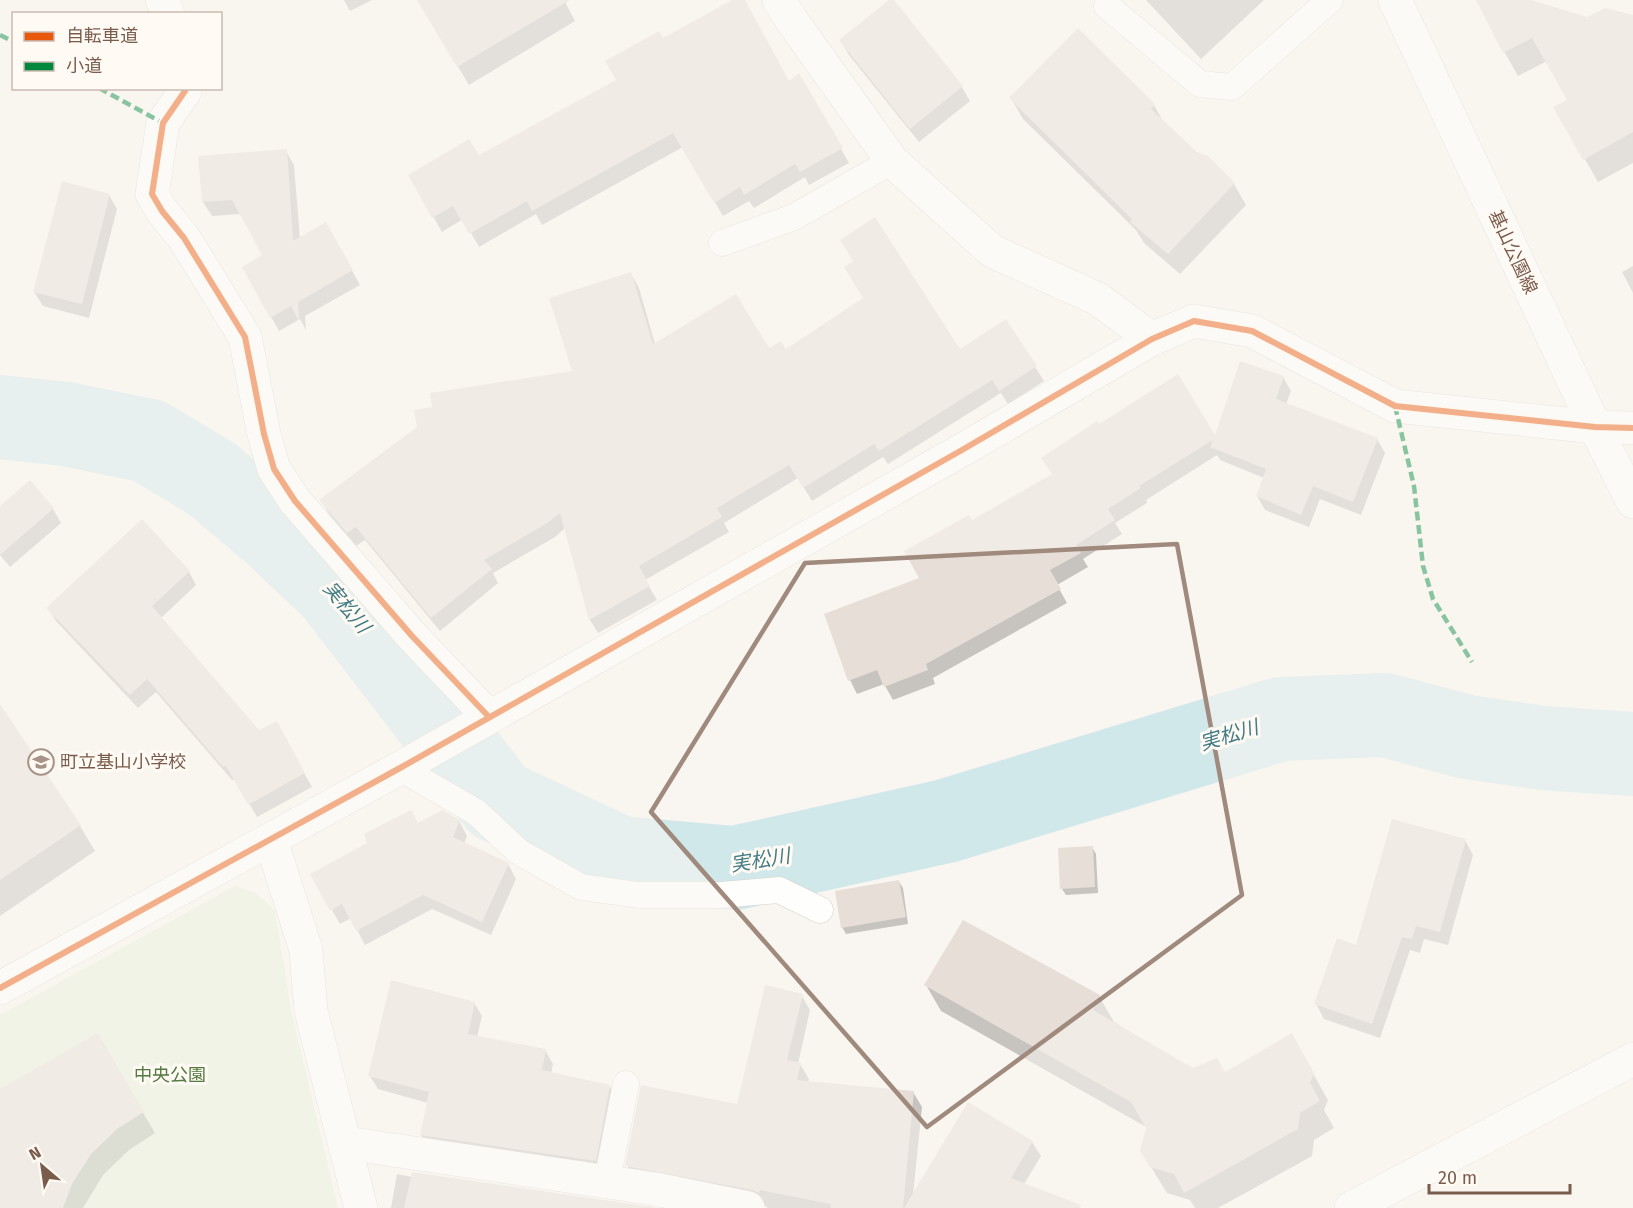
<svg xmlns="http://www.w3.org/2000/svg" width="1633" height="1208" font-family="'Fira Sans','Noto Sans JP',sans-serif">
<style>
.green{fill:#e7f0db}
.shadow{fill:#0003}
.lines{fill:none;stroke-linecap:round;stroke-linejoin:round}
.river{stroke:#d0e8ea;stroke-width:84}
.building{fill:#e6ded7}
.service-casing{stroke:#d7d1cb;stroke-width:27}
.minor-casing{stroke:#d7d1cb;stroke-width:34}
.tertiary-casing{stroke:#d7d1cb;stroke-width:34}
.secondary-casing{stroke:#d9d2cb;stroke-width:34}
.service{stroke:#fefefd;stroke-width:26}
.minor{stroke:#fefefd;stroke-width:33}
.tertiary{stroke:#fefefd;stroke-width:33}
.secondary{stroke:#fefefd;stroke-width:33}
.quiet{stroke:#00873e;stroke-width:4.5;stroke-dasharray:9 4.5;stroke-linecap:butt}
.cycleway-casing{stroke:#fffaf3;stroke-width:10}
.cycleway{stroke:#e8590c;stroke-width:6}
.marked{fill:none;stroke:#9f8a7d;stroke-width:4.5;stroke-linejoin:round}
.labels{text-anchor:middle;stroke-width:6;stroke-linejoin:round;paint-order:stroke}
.street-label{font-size:18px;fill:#7a5c4d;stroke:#fffaf3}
.poi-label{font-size:18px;fill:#7a5c4d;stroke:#fffaf3;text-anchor:start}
.park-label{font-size:18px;fill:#537a41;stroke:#fffaf3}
.water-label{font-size:20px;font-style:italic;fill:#437c86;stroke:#fffaf3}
</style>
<rect width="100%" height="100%" fill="#f9f5f0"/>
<!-- green -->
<path class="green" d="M 235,886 L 256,893 L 275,911 L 291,1010 L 338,1208 L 0,1208 L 0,1015 Z"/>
<!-- shadow -->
<path class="shadow" d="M 344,0 L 372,0 L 350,11 Z
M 419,0 L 568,0 L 566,4 L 575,21 L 469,85 Z
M 735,0 L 743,0 L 789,83 L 799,75 L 849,163 L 809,185 L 805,177 L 754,208 L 749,201 L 723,216 L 683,147 L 542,225 L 536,214 L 479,247 L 463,219 L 442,232 L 410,176 L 478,157 L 618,81 L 663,40 Z
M 892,0 L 962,87 L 970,101 L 919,142 L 849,55 L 841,41 Z
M 1146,0 L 1264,0 L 1201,59 Z
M 1499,0 L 1525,0 L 1587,18 L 1633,24 L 1633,163 L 1598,182 L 1555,107 L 1569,100 L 1547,61 L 1518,76 L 1505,53 L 1482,10 Z
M 1078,31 L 1154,105 L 1165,125 L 1234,184 L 1246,205 L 1180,274 L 1144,243 L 1136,230 L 1023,119 L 1011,98 Z
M 286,151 L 294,165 L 300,239 L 326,224 L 360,285 L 305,316 L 306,330 L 300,319 L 279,331 L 244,268 L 264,255 L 241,214 L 212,216 L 203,202 L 200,158 Z
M 109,195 L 117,209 L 89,318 L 43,306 L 34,292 Z
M 1633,266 L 1633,293 L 1622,272 Z
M 631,274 L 639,288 L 655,344 L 785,351 L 960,351 L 1006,321 L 1044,381 L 1008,404 L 1001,393 L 888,464 L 883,457 L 812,501 L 798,478 L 724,523 L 729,532 L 645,580 L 657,600 L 598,633 L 590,620 L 565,528 L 555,537 L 493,573 L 498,583 L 440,631 L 365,540 L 356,546 L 329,514 L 321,500 L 574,372 Z
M 1283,377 L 1291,391 L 1286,404 L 1377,439 L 1385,453 L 1361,515 L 1320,499 L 1309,527 L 1265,510 L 1257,496 L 1264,478 L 1220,460 L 1217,455 L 1146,500 L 1147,503 L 1115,523 L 1122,534 L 1083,559 L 1088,567 L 1057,585 L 1067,603 L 933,678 L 935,684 L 893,700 L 884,684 L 857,694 L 850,680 L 922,579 L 972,521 L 1053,475 L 1098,426 L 1215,438 Z
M 0,508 L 53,509 L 61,523 L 10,567 L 0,555 Z
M 189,572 L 196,585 L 161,618 L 259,732 L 276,723 L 312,787 L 257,817 L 235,779 L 232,780 L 156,692 L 138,708 L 56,621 L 48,608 Z
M 0,707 L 80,826 L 95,851 L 0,916 Z
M 459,821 L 467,836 L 464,844 L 508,864 L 516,879 L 491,935 L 432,909 L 365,945 L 351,918 L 340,924 L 332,910 L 418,824 Z
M 1465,840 L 1473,855 L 1448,945 L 1424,939 L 1420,953 L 1410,950 L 1380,1038 L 1324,1019 L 1316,1004 L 1357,947 Z
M 1092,847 L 1096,854 L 1098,893 L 1066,895 L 1062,889 Z
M 899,882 L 903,888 L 908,924 L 846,934 L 842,927 Z
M 926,985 L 1099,996 L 1114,1022 L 1193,1070 L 1225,1074 L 1306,1061 L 1328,1100 L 1324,1110 L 1334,1128 L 1314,1140 L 1312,1156 L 1218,1208 L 1195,1208 L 1190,1200 L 1167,1193 L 1157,1177 L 1142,1151 L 1148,1128 L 941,1011 Z
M 802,996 L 810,1010 L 798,1064 L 800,1064 L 809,1079 L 808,1082 L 913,1092 L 922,1107 L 913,1195 L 1032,1142 L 1041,1156 L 1021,1189 L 1021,1208 L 768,1208 L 762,1204 L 635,1180 L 627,1165 L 738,1106 Z
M 474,1003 L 482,1016 L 477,1037 L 545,1050 L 553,1064 L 551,1074 L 610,1087 L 617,1100 L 603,1174 L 429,1148 L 421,1135 L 428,1103 L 378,1089 L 370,1076 Z
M 97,1035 L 155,1133 L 129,1150 L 103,1175 L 83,1208 L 0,1208 L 0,1090 Z
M 397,1174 L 412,1177 L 645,1208 L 391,1208 Z"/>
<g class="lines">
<!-- river -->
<path class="river" d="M 0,417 L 66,424 L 149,441 L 212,479 L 276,533 L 335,589 L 498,801 L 620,858 L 735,868 L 946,821 L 1281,719 L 1385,715 L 1467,737 L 1543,748 L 1633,754"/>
</g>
<!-- building -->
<path class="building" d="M 417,0 L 570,0 L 457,67 Z
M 732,0 L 745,0 L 789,81 L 799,73 L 843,148 L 800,172 L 795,164 L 744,195 L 740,187 L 714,203 L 673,133 L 532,211 L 527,201 L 469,234 L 453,206 L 432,218 L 408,175 L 469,139 L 479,155 L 616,80 L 605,61 L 659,31 L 663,38 Z
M 889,0 L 894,0 L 963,86 L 910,129 L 839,40 Z
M 1476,0 L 1531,0 L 1587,17 L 1605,8 L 1633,15 L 1633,132 L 1583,160 L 1553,107 L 1567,100 L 1532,38 L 1503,53 Z
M 1078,28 L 1155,104 L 1151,109 L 1197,152 L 1208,156 L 1235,183 L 1168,254 L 1130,222 L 1132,219 L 1009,98 Z
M 287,149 L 293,241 L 326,222 L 353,270 L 298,302 L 299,321 L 291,306 L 270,318 L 242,267 L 262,255 L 232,200 L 202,202 L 198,156 Z
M 62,181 L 110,194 L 82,304 L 33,292 Z
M 875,217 L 960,349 L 1006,319 L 1037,366 L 999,391 L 992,380 L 879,451 L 874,444 L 803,488 L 789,465 L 717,508 L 722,517 L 639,566 L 650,586 L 589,620 L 560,513 L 547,523 L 484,560 L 492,569 L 431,618 L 356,527 L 347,533 L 319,500 L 417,427 L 414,410 L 432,407 L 430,393 L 572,371 L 549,298 L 631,272 L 653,344 L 736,294 L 769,348 L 781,341 L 786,349 L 863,298 L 844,267 L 853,261 L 840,240 Z
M 1240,361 L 1284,376 L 1276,399 L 1378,438 L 1353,502 L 1313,486 L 1301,515 L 1256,496 L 1266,469 L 1210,447 L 1213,440 L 1139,486 L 1141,488 L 1108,509 L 1115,520 L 1076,545 L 1081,553 L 1050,570 L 1061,589 L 926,664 L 928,670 L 884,687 L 877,670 L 848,681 L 824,614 L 919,578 L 904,551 L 969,515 L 972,520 L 1052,474 L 1041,458 L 1097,421 L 1099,424 L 1178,374 L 1215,435 Z
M 30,480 L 54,508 L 0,555 L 0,506 Z
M 142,519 L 190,571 L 152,606 L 259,730 L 277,721 L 305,773 L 248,805 L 226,766 L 223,767 L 147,679 L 130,695 L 46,608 Z
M 0,704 L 81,825 L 0,880 Z
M 411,810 L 418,823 L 442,810 L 460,820 L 453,837 L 509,863 L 482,922 L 423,895 L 356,931 L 342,904 L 330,911 L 310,874 L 367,843 L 364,834 Z
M 1392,819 L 1466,839 L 1440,932 L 1416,926 L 1412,939 L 1402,937 L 1372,1024 L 1314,1004 L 1337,938 L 1356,945 Z
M 1093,846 L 1095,887 L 1060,889 L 1058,848 Z
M 899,880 L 906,917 L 841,928 L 835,891 Z
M 963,920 L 1100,995 L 1093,1010 L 1193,1068 L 1217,1058 L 1225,1072 L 1292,1033 L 1314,1073 L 1310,1083 L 1320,1101 L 1300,1113 L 1298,1129 L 1184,1193 L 1174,1174 L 1150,1167 L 1140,1151 L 1146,1128 L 1131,1102 L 924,985 Z
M 391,980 L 475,1002 L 468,1034 L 546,1049 L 542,1070 L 610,1085 L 596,1161 L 420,1135 L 429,1092 L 368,1076 Z
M 765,985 L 803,994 L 787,1060 L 801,1063 L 797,1080 L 914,1091 L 903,1208 L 831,1208 L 831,1204 L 760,1190 L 759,1193 L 752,1190 L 625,1166 L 641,1085 L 737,1104 Z
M 98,1033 L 144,1112 L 117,1129 L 91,1154 L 72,1184 L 63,1208 L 0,1208 L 0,1089 Z
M 968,1102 L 1033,1141 L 1011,1178 L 1081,1205 L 1080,1208 L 904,1208 Z
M 412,1172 L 652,1207 L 654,1208 L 404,1208 Z"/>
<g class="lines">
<!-- service casing -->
<g class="service-casing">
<path id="service" d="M 1107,6 L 1200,84 L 1232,87 L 1330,0
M 722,243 L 794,217 L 892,161
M 400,768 L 476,812 L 519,852 L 581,887 L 638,895 L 721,895 L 779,890 L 820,910
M 607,1181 L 626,1084"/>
</g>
<!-- minor casing -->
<g class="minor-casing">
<path id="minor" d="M 162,0 L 168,14
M 779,0 L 792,21 L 892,161 L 992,251 L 1098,299 L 1152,339
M 185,88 L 185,91 L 163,123 L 152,194 L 162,211 L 184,238 L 245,337 L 264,434 L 274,469 L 295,501 L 412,636 L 489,717
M 1595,427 L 1633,428
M 271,840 L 306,950 L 311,1011 L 361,1208
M 346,1143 L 655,1189 L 748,1208"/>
</g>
<!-- tertiary casing -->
<g class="tertiary-casing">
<path id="tertiary" d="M 0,988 L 400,768 L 962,450 L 1152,339 L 1194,321 L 1252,331 L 1395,406 L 1595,427"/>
</g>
<!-- secondary casing -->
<g class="secondary-casing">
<path id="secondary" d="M 1395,0 L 1595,427 L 1633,502
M 1351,1208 L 1633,1059"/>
</g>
<!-- service -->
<use href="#service" class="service"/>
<!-- minor -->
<use href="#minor" class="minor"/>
<!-- tertiary -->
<use href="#tertiary" class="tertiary"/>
<!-- secondary -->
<use href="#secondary" class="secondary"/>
<!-- quiet -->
<path class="quiet" d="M 0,35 L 14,42
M 99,88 L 163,123
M 1395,406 L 1414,486 L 1423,566 L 1433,599 L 1472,662"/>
<!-- cycleway casing -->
<g class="cycleway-casing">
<path id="cycleway" d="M 185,88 L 185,91 L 163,123 L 152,194 L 162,211 L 184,238 L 245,337 L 264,434 L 274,469 L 295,501 L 412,636 L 489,717
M 0,988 L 400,768 L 962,450 L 1152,339 L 1194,321 L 1252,331 L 1395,406 L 1595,427 L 1633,428"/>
</g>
<!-- cycleway -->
<use href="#cycleway" class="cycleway"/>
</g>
<!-- marked area -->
<path d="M0 0H1633V1208H0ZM 1177,544 L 1242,895 L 927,1127 L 651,812 L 805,563 Z" fill="#f9f5f0" fill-opacity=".55" fill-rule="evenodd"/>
<path class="marked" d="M 1177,544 L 1242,895 L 927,1127 L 651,812 L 805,563 Z"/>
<!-- icons -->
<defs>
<g id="school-ring" transform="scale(1.35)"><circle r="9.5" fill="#fffaf3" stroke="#a69286" stroke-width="1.5"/><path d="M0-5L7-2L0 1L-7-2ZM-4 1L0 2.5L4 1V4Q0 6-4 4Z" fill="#a69286"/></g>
</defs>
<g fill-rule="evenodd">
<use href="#school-ring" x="41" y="762"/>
</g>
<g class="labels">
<!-- street labels -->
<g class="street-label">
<text transform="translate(1513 252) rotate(65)" y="6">基山公園線</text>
</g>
<!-- poi labels -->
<g class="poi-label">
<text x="60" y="768">町立基山小学校</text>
</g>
<!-- park labels -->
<g class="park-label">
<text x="170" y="1081">中央公園</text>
</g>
<!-- water labels -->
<g class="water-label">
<text transform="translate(347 607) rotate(50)" y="7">実松川</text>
<text transform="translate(1229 735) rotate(-17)" y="7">実松川</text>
<text transform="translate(760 860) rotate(-9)" y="7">実松川</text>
</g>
</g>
<!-- legend -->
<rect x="12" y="12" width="210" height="78" fill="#fffaf3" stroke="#cabbb1" stroke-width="1.5"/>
<rect x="24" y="32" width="30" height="9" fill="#e8590c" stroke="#cabbb1" stroke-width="1.5"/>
<text x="66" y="42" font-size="18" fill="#7a5c4d">自転車道</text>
<rect x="24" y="62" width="30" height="9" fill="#00873e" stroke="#cabbb1" stroke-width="1.5"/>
<text x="66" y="72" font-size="18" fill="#7a5c4d">小道</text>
<!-- north arrow -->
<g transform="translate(42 1166) rotate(331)" stroke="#fffaf3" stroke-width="4.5" paint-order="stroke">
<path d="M0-4.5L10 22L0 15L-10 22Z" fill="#7a5c4d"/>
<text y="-9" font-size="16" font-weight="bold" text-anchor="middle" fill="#7a5c4d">N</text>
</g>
<!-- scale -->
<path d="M1429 1184v9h141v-9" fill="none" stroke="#7a5c4d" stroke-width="3"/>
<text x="1438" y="1184" font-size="18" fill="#7a5c4d" stroke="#fffaf3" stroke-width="4.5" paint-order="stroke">20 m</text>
</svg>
